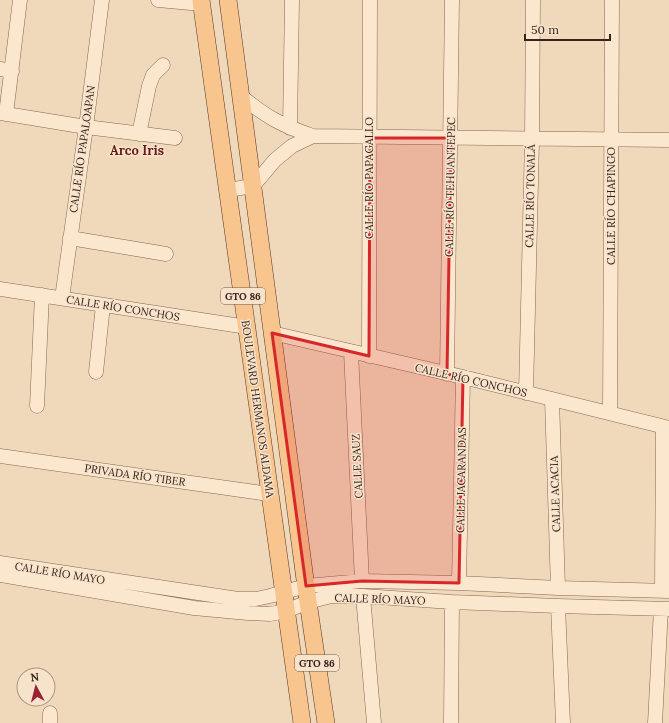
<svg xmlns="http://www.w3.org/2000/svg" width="669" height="723" font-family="Lora,serif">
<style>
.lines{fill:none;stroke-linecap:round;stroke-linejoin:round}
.minor-casing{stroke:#886754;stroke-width:15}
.major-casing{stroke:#553629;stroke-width:18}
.minor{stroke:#fbe6ce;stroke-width:14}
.major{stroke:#f8c58e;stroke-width:17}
.marked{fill:#d62828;fill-opacity:0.2;stroke:#d62828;stroke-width:3;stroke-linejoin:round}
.labels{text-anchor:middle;stroke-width:3;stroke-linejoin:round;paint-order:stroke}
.shield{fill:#f7e3cb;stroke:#705d4f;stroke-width:1}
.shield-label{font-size:10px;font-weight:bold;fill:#36231a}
.street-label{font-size:11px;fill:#36231a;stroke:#f7e3cb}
.quarter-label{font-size:13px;font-weight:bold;fill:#661a16;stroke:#f7e3cb}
</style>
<rect width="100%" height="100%" fill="#f0d8bb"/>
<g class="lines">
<!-- minor casing -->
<g class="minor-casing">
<path id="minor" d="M 158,0 L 202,4
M 0,69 L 12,71
M 241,96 C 266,117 283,126 313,136 L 669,140
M 0,113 L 86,127 L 175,138
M 6,114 L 20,0
M 290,128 L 292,0
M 139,134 L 149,86 L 153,75 L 163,65
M 228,190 L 253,186 L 275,160 L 292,146 L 313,136
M 70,238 L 166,254
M 0,289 L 247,327
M 62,298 L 86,127 L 102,0
M 272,333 L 463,377 L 669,428
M 351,352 L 362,581
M 369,356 L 370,0
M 96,372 L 103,305
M 447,374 L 452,0
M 526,393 L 532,140 L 533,0
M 552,399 L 558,588
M 37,406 L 42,295
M 610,413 L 612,0
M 0,456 L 269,494
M 0,563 L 238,599 L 256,599 L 270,596 L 306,586 L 362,581 L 459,583 L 558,588 L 669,591
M 0,575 L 194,608 L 248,613 L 270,614 L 286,611 L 308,602 L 331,596 L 363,596 L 452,602 L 558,606 L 669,609
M 459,583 L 463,377
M 662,591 L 663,427
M 363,596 L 374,723
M 558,606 L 563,723
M 50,723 L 50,713
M 451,723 L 452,602
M 655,723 L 661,609"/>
</g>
<!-- major casing -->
<g class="major-casing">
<path id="major" d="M 201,0 L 302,723
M 228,0 L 308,602 L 326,723"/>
</g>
<!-- minor -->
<use href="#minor" class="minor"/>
<!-- major -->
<use href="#major" class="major"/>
</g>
<!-- marked area -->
<path class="marked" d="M 370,138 L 451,138 L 447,374 L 463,377 L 459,583 L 362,581 L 306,586 L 272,333 L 369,356 Z"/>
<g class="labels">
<!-- shield labels -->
<g class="shield">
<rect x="221" y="288" width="44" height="16" rx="3"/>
<rect x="295" y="655" width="44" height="16" rx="3"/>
</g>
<g class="shield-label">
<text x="243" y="300">GTO 86</text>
<text x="317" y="667">GTO 86</text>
</g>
<!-- street labels -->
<g class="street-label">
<text transform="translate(82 149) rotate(-82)" y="4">CALLE RÍO PAPALOAPAN</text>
<text transform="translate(369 178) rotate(-90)" y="4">CALLE RÍO PAPAGALLO</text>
<text transform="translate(450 187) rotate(-89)" y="4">CALLE RÍO TEHUANTEPEC</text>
<text transform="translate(530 196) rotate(-89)" y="4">CALLE RÍO TONALÁ</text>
<text transform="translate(611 206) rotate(-90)" y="4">CALLE RÍO CHAPINGO</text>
<text transform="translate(123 308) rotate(9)" y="4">CALLE RÍO CONCHOS</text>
<text transform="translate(471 380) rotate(13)" y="4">CALLE RÍO CONCHOS</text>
<text transform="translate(258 409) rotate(82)" y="4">BOULEVARD HERMANOS ALDAMA</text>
<text transform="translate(357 466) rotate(-93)" y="4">CALLE SAUZ</text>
<text transform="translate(135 475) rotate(8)" y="4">PRIVADA RÍO TIBER</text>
<text transform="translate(461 480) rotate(-89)" y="4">CALLE JACARANDAS</text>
<text transform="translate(555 494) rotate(-92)" y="4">CALLE ACACIA</text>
<text transform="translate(60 573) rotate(9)" y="4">CALLE RÍO MAYO</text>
<text transform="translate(380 599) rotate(2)" y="4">CALLE RÍO MAYO</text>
</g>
<!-- quarter labels -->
<g class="quarter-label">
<text x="137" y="155">Arco Iris</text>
</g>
</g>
<!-- north arrow -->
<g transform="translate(36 687) rotate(353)"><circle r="19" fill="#f7e3cb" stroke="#aa9684"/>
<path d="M0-3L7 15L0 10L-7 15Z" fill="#9b2035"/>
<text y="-6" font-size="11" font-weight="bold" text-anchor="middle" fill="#36231a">N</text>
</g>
<!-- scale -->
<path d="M525 34v6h85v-6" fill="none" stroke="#36231a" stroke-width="2"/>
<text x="531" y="34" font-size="12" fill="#36231a" stroke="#f7e3cb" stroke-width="3" paint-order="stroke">50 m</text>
</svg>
